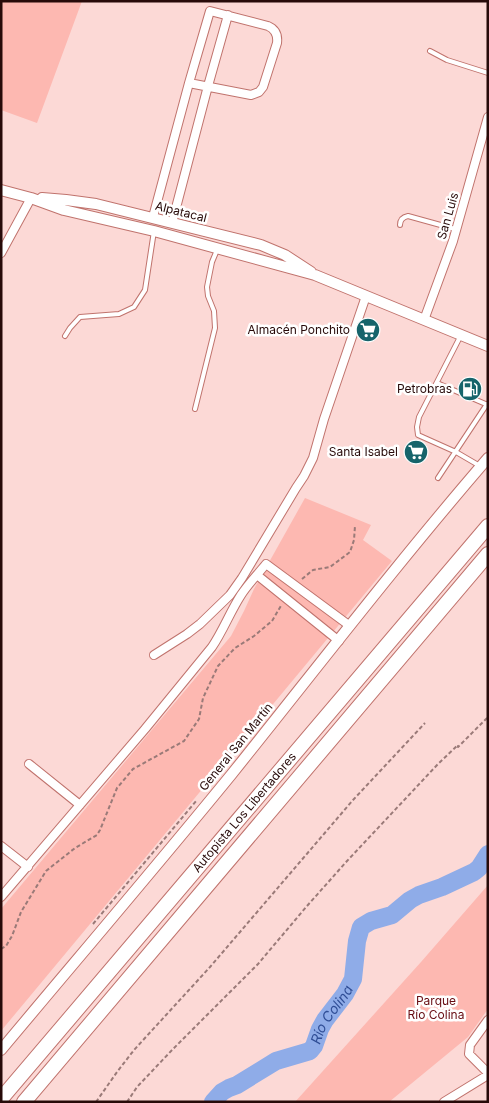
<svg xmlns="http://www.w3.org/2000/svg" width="489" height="1103" font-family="Inter,sans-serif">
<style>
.green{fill:#fdb8b1}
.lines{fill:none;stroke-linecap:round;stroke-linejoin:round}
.river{stroke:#8face8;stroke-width:18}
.lane-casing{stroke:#c0736d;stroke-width:6}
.street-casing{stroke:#c0736d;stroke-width:10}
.secondary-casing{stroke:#c0736d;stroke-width:12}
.highway-casing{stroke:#c0736d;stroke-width:16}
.path{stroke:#9a7a78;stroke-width:2;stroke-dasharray:4 2.5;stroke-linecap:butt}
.lane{stroke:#fff;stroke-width:4}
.street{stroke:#fff;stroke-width:8}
.secondary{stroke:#fff;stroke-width:10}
.highway{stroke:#fff;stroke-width:14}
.labels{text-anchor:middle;stroke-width:5;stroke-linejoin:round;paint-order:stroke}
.street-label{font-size:12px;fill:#270a09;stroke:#fff}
.poi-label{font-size:12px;fill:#270a09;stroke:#fff;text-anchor:end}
.park-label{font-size:12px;fill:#670c12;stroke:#fff}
.water-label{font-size:14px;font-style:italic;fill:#304e96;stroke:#fff}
</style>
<rect width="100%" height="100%" fill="#fcd9d6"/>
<!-- green -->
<path class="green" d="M 1,1 L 82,1 L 37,123 L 1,110 Z
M 305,498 L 371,525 L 363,540 L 392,561 L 1,1031 L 1,909 L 231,636 L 244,611 L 254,589 Z
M 488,885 L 488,1009 L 468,1037 L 389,1102 L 295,1102 L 421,962 Z"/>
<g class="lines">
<!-- river -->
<path class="river" id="s1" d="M 213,1102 L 222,1092 L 229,1088 L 237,1085 L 276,1061 L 310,1051 L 314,1046 L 320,1029 L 325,1020 L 345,994 L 353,979 L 357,941 L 361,927 L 371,921 L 392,915 L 410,900 L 419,895 L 442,887 L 474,872 L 479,868 L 488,854"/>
<!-- lane casing -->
<g class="lane-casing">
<path id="lane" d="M 430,51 L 447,60 L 488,73
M 400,225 C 400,220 403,217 408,216 L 455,229
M 65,336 L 70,328 L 80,317 L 119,314 L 134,307 L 145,290 L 154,231
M 460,337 L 419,417 L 417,427 L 418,435 L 456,452 L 480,466
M 437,383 L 488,405
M 195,409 L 215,328 L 214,311 L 208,296 L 207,287 L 212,262 L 217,250
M 438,478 L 487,404"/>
</g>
<!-- street casing -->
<g class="street-casing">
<path id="street" d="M 153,217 L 189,83 L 210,11 L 268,26 C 275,29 278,35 277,43 L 263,87 L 259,92 L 251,95 L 189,83
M 172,223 L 208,86 L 228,15
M 1,253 L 31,198
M 424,320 L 453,241 L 488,117
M 257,575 L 339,641
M 154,655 L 187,634 L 200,624 L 230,595 L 242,578 L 296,488 L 304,476 L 313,458 L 324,419 L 366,296
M 29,764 L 80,805
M 1,846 L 28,867
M 1,897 L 145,729 L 212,647 C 223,631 230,612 241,595 C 248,584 258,574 266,564 L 350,626
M 488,1020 L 470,1045 L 469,1054 L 488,1073
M 444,1102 L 488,1075"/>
</g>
<!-- secondary casing -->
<g class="secondary-casing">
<path id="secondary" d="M 1,190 L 31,198 L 64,210 L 154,231 L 315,275 L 488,346
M 42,198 L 66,200 L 96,204 L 261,245 L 285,255 L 311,272
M 1,1050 C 78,958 155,868 231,775 C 316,669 399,561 488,458"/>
</g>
<!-- highway casing -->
<g class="highway-casing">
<g id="highway">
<path id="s2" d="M 1,1099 L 488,526"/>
<path d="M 24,1102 L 488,554"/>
</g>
</g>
<!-- path -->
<path class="path" d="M 302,579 L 313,570 L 330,567 L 350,552 L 354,540 L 355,526
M 93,924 L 197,800
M 1,949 L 6,946 L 12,936 L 21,912 L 46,871 L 75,848 L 97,835 L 100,830 L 117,788 L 133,769 L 184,741 L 199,719 L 203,698 L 218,666 L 235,648 L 254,636 L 272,621 L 282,604
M 96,1102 L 117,1072 L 134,1050 L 210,967 L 353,800 L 425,723
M 127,1102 L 137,1087 L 173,1049 L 258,964 L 307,906 L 347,861 L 438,764 L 458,745 L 458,747 L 488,717"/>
<!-- lane -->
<use href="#lane" class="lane"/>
<!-- street -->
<use href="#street" class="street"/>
<!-- secondary -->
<use href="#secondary" class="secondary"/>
<!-- highway -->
<use href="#highway" class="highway"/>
</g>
<!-- icons -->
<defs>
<g id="supermarket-disc" transform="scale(1.25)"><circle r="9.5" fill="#16646b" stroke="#fff"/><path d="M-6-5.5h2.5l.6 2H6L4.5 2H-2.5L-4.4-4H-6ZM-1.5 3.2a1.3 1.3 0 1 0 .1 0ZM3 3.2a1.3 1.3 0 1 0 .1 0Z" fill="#fff"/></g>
<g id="fuel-disc" transform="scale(1.25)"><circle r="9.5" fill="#16646b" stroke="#fff"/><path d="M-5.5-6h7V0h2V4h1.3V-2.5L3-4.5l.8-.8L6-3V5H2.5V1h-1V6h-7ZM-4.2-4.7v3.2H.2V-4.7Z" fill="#fff"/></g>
</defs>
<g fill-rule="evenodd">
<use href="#supermarket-disc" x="368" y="330"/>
<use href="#fuel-disc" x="470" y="389"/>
<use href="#supermarket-disc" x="416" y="452"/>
</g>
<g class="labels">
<!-- street labels -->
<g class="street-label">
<text transform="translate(181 212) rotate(14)" y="4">Alpatacal</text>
<text transform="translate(448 216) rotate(-74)" y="4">San Luis</text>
<text transform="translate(236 747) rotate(-51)" y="4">General San Martín</text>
<text dy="4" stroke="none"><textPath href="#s2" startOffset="376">Autopista Los Libertadores</textPath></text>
</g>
<!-- poi labels -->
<g class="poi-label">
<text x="350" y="334">Almacén Ponchito</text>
<text x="452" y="393">Petrobras</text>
<text x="398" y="456">Santa Isabel</text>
</g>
<!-- park labels -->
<g class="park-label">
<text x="436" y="1005">Parque<tspan x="436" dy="14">Río Colina</tspan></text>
</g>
<!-- water labels -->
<g class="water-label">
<text dy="5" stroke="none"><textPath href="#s1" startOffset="154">Río Colina</textPath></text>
</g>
</g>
<!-- border -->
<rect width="489" height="1103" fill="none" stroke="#270a09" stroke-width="5"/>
</svg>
